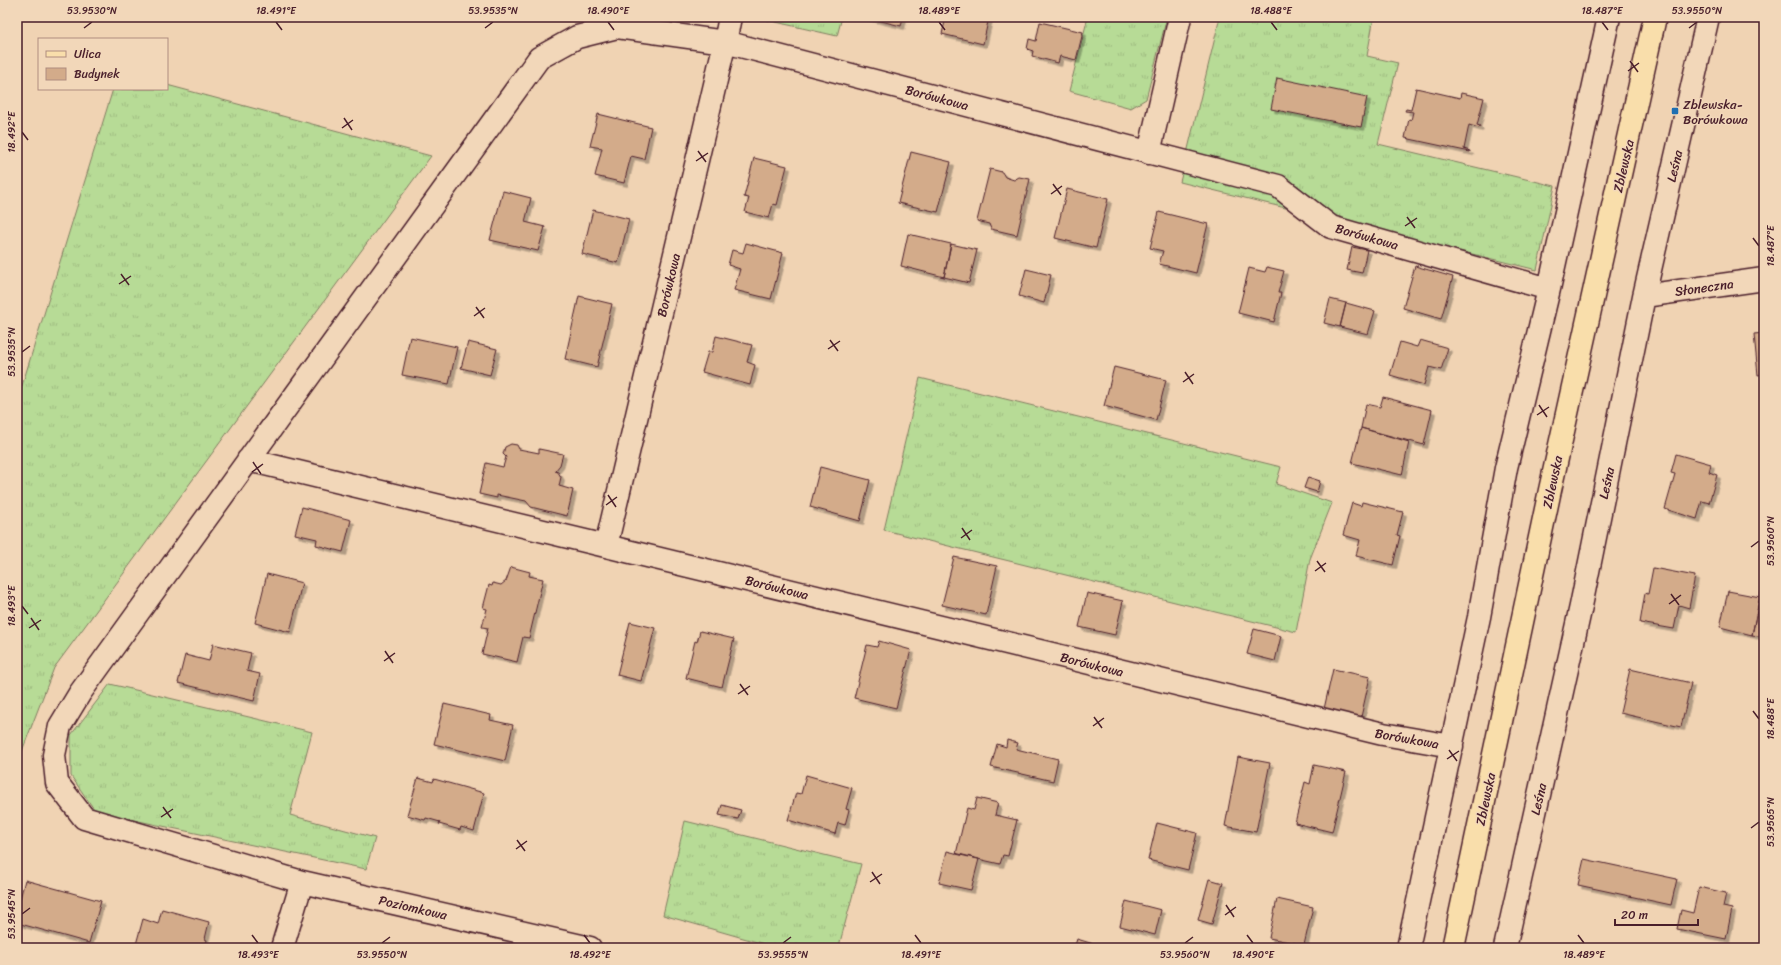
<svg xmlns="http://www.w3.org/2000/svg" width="1781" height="965" font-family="Sriracha,sans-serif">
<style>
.grass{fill:url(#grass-tufts);stroke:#807d60}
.building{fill:#d3ab8a;stroke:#4a1f2b;filter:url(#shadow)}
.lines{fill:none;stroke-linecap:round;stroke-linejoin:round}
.minor-casing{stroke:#4a1f2b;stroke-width:25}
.major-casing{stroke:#4a1f2b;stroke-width:25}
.minor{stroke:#f2d7b9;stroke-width:22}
.major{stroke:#f9deab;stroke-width:22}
.ticks{fill:none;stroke:#4a1f2b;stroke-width:1.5}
.poi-dot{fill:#1f6fb2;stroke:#f2d7b9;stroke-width:1.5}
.labels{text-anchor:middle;stroke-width:3;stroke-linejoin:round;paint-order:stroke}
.street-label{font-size:13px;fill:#4a1f2b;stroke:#f2d7b9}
.poi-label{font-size:13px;fill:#4a1f2b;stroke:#f2d7b9;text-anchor:start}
.neatline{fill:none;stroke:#4a1f2b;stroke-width:1.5}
.ticks-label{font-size:10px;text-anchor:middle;fill:#4a1f2b}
</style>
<defs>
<pattern id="grass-tufts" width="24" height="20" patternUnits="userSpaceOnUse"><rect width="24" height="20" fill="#b7db96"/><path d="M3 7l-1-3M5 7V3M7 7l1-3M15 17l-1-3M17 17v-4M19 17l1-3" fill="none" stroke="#9fbc81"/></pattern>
<filter id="shadow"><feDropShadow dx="3.5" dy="3.5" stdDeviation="0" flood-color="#0004"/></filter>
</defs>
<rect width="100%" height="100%" fill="#f0d3b3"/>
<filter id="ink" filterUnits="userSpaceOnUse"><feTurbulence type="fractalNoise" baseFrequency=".025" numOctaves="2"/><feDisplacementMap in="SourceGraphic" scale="8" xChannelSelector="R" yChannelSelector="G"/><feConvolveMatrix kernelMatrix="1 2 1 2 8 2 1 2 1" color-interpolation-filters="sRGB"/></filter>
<g filter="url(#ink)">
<!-- grass -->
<path class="grass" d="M 766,17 L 842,17 L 837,36 L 767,20 Z
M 1088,17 L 1167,17 L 1146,99 L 1131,108 L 1069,91 Z
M 1220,17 L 1374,17 L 1367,56 L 1398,63 L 1378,144 L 1555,186 L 1537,270 L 1180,182 Z
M 167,85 L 431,156 L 54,668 L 17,764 L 17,402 L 113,89 L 167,89 Z
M 920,378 L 1281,467 L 1276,484 L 1332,503 L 1310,559 L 1296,632 L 884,530 Z
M 110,684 L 312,732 L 290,815 L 375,838 L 366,869 L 96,812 L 71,776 L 71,735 Z
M 685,821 L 861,864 L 839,946 L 836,948 L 778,948 L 663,915 Z"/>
<!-- building -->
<path class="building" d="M 865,17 L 903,17 L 901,26 Z
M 946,17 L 989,17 L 983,44 L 942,34 Z
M 1040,22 L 1083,32 L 1076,60 L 1060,56 L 1058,63 L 1032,56 L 1033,51 L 1027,49 L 1029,39 L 1036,41 Z
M 1277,78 L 1367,97 L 1361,127 L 1271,109 Z
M 1416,88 L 1460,98 L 1461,93 L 1484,98 L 1477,125 L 1480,126 L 1479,128 L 1469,125 L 1464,149 L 1470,151 L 1470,152 L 1405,138 L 1409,119 L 1411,120 L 1413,112 L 1405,111 L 1406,109 L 1411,110 Z
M 598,114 L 651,127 L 644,159 L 631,156 L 624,183 L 595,176 L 602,148 L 590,146 Z
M 911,152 L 951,162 L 938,212 L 898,203 Z
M 754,158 L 787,166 L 777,205 L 773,204 L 769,218 L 745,212 L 749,198 L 744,197 Z
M 990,169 L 1002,172 L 1005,177 L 1014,180 L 1019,177 L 1030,179 L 1017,235 L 991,229 L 989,224 L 977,221 Z
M 1067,189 L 1108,199 L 1096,248 L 1055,238 Z
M 503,191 L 531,198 L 525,222 L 545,227 L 538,251 L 490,240 Z
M 593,210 L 629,219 L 618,263 L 582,254 Z
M 1159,212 L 1208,224 L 1196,273 L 1159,264 L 1163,251 L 1150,248 Z
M 908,234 L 951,244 L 944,277 L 901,266 Z
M 746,243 L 783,253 L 771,299 L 734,290 L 740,269 L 728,265 L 732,250 L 743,253 Z
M 951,244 L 977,250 L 969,283 L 944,277 Z
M 1352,247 L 1367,250 L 1362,273 L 1347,270 Z
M 1415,266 L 1453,277 L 1441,319 L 1403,308 Z
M 1267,267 L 1284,271 L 1278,293 L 1281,293 L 1274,322 L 1238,313 L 1249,268 L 1265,272 Z
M 1026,269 L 1051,275 L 1044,303 L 1019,296 Z
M 579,296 L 612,304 L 597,367 L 565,359 Z
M 1330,299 L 1346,303 L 1340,327 L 1324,323 Z
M 1346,303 L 1375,311 L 1368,334 L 1340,327 Z
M 1764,333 L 1764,374 L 1758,375 L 1754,334 Z
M 716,336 L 752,345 L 747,362 L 755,365 L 750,385 L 702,372 L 708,352 L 712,352 Z
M 410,337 L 457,347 L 449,384 L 402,375 Z
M 1420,340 L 1448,348 L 1441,370 L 1429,367 L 1424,385 L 1390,375 L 1400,342 L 1417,347 Z
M 468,342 L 497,349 L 490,375 L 461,368 Z
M 1114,367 L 1166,380 L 1156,420 L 1104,406 Z
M 1383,397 L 1432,410 L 1424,445 L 1361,428 L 1366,404 L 1380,407 Z
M 1361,428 L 1409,442 L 1402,475 L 1352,463 Z
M 511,444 L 517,445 L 519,449 L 539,453 L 539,449 L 563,454 L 560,465 L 555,471 L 558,472 L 561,477 L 559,486 L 573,490 L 567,516 L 531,507 L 526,501 L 497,495 L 497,498 L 479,494 L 486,463 L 503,467 L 506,457 L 503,454 L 505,447 Z
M 1676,454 L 1711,464 L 1709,472 L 1717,475 L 1709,503 L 1702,501 L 1697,519 L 1665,509 L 1675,474 L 1671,473 Z
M 820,467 L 870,480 L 860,521 L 810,507 Z
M 1308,477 L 1320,481 L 1317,492 L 1304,488 Z
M 1362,502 L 1403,512 L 1397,535 L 1400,536 L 1393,565 L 1356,556 L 1360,540 L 1343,535 L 1352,503 L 1361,506 Z
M 302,507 L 351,520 L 343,552 L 316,545 L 317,539 L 295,534 Z
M 954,557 L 997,566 L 986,615 L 942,605 Z
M 511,567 L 530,572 L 529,576 L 543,579 L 529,638 L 523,637 L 517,662 L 482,654 L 488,628 L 482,627 L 487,609 L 483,608 L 489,585 L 492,586 L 493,583 L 501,585 L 506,581 Z
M 1653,568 L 1695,576 L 1689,608 L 1679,605 L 1674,629 L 1640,623 L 1645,593 L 1648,594 Z
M 267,574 L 302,583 L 290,632 L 255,623 Z
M 1728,591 L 1760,597 L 1752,635 L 1720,627 Z
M 1761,592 L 1764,592 L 1764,637 L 1752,635 Z
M 1087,593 L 1123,601 L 1115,635 L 1079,627 Z
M 630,622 L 655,628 L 641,681 L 617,675 Z
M 1254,629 L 1281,636 L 1275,661 L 1247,654 Z
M 700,631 L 734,639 L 722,687 L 686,678 L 695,641 L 697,642 Z
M 879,641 L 911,650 L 896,708 L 854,698 L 867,645 L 877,647 Z
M 213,644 L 251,653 L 247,671 L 260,674 L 254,701 L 178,683 L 185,655 L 209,661 Z
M 1333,669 L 1370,677 L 1361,717 L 1324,709 Z
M 1630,669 L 1691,683 L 1681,727 L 1620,713 Z
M 444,704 L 491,715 L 490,720 L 513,725 L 505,761 L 434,744 Z
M 1007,740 L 1018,743 L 1016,749 L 1058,759 L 1053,781 L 991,767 L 997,744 L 1006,747 Z
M 1238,757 L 1270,763 L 1256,832 L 1225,826 Z
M 1314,765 L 1346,772 L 1332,832 L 1295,823 L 1305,782 L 1310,784 Z
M 806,775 L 852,788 L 846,809 L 849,810 L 845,825 L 838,823 L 835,834 L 788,820 L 796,793 L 801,794 Z
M 418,778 L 433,782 L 434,779 L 484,793 L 474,831 L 461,827 L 460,830 L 439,824 L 440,822 L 426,818 L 425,820 L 407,815 Z
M 977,798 L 998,803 L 995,815 L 1017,820 L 1008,856 L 1003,855 L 1000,864 L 956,854 L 967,808 L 974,810 Z
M 722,805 L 741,810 L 738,819 L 719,815 Z
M 1157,823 L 1197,833 L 1188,870 L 1148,860 Z
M 947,851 L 979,859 L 971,890 L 939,883 Z
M 1584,859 L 1677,879 L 1671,905 L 1578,885 Z
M 1209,879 L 1223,883 L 1212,924 L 1198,920 Z
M 25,880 L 101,901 L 89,943 L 17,923 L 17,910 Z
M 1699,887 L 1726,893 L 1723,907 L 1732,909 L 1726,939 L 1677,929 L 1681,910 L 1693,913 Z
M 1277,899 L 1313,907 L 1304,945 L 1269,938 Z
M 1126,901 L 1161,910 L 1155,935 L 1120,926 Z
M 162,909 L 209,922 L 205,939 L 207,940 L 205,948 L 135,948 L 143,919 L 158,924 Z
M 1077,939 L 1100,946 L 1099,948 L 1074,948 Z"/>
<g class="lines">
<!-- minor casing -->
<g class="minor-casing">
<path id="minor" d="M 1149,153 L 1180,17
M 1644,296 L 1764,279
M 248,460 L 606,546
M 1452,746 L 1383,734 L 606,546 L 725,42 L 1278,186 L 1331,227 L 1549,289
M 302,882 L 84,818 L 57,783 L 54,755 L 60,726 L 80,693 L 539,58 L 577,37 L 617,27 L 725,42 L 730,17
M 282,948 L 302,882 L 590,948
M 1408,948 L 1479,617 L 1506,468 L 1549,289 L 1609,17
M 1505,948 L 1581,606 L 1644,296 L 1708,17"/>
</g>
<!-- major casing -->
<g class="major-casing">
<path id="major" d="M 1453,948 L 1550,490 L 1655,17"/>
</g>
<!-- minor -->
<use href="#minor" class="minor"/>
<!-- major -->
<use href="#major" class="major"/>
</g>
</g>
<!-- ticks -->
<path class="ticks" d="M 276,22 L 282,30M 608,22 L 614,30M 939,22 L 945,30M 1271,22 L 1277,30M 1602,22 L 1608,30M 84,28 L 92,22M 485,28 L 493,22M 1689,28 L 1697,22M 1630,61 L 1638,72M 1628,71 L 1639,63M 344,118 L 352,130M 342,128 L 353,120M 22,132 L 28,140M 698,151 L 706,162M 696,161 L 708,153M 1053,184 L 1061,195M 1051,194 L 1062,186M 1407,217 L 1415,228M 1405,226 L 1417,218M 1753,238 L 1759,246M 121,274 L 129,285M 119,284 L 131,276M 476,307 L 484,318M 474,316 L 485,308M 830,340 L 838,351M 828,349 L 840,341M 22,352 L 30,346M 1185,372 L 1193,384M 1183,382 L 1194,374M 1539,405 L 1547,417M 1537,415 L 1549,407M 253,462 L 261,474M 252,472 L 263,464M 608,495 L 616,507M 606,505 L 617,497M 962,528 L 970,540M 961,538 L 972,530M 1751,547 L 1759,541M 1317,561 L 1325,572M 1315,571 L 1326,563M 1671,594 L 1679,605M 1669,604 L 1681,595M 22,606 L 28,614M 31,618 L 39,630M 29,628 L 41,620M 385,651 L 393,663M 384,661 L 395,653M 740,684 L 748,695M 738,694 L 750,686M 1753,711 L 1759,719M 1094,717 L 1102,728M 1093,726 L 1104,718M 1449,750 L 1457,761M 1447,759 L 1459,751M 163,807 L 171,818M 161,817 L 173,809M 1751,828 L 1759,822M 517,840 L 525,851M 516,849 L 527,841M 872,872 L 880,884M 870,882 L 882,874M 1226,905 L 1234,917M 22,914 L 30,908M 1225,915 L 1236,907M 252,935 L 258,943M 584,935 L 590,943M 915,935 L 921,943M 1247,935 L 1253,943M 1578,935 L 1584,943M 382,943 L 390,937M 783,943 L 791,937M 1185,943 L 1193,937"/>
<!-- markers -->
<rect class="poi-dot" x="1671" y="107" width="8" height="8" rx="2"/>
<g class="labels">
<!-- street labels -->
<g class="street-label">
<text transform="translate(937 97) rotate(15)" y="5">Borówkowa</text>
<text transform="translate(1623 166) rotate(-77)" y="5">Zblewska</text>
<text transform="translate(1674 166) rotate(-77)" y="5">Leśna</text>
<text transform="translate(1367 236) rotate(16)" y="5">Borówkowa</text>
<text transform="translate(668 285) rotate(-77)" y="5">Borówkowa</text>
<text transform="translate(1704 287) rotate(-8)" y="5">Słoneczna</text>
<text transform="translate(1552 482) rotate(-78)" y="5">Zblewska</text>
<text transform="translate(1606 483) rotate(-78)" y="5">Leśna</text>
<text transform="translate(777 587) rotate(14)" y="5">Borówkowa</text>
<text transform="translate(1092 664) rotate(14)" y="5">Borówkowa</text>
<text transform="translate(1407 738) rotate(10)" y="5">Borówkowa</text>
<text transform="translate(1485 799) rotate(-78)" y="5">Zblewska</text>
<text transform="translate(1538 799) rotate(-77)" y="5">Leśna</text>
<text transform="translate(413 907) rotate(13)" y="5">Poziomkowa</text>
</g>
<!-- poi labels -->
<g class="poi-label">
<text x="1683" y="109">Zblewska-<tspan x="1683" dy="15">Borówkowa</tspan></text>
</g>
</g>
<!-- margin -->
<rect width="1781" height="965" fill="none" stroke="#f2d7b9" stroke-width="44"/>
<!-- legend -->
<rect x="38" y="38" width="130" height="52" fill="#f2d7b9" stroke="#af8d80"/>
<rect x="46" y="51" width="20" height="6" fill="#f9deab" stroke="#af8d80"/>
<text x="74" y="58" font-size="12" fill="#4a1f2b">Ulica</text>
<rect x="46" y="68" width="20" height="12" fill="#d3ab8a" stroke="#af8d80"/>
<text x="74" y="78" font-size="12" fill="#4a1f2b">Budynek</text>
<!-- scale -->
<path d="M1615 919v6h83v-6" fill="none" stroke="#4a1f2b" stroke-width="2"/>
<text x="1621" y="919" font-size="12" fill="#4a1f2b" stroke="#f2d7b9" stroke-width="3" paint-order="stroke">20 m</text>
<rect x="22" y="22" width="1737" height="921" class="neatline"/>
<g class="ticks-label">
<text x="92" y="14">53.9530°N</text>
<text x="276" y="14">18.491°E</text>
<text x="493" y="14">53.9535°N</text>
<text x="608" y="14">18.490°E</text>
<text x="939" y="14">18.489°E</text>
<text x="1271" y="14">18.488°E</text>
<text x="1602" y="14">18.487°E</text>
<text x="1697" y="14">53.9550°N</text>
<text transform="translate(11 132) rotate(-90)" y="4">18.492°E</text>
<text transform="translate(1770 246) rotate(-90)" y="4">18.487°E</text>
<text transform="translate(11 352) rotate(-90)" y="4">53.9535°N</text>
<text transform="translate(1770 541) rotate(-90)" y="4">53.9560°N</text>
<text transform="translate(11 606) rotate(-90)" y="4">18.493°E</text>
<text transform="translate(1770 719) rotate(-90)" y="4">18.488°E</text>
<text transform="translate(1770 822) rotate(-90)" y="4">53.9565°N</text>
<text transform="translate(11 914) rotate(-90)" y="4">53.9545°N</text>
<text x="258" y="958">18.493°E</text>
<text x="382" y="958">53.9550°N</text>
<text x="590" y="958">18.492°E</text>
<text x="783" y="958">53.9555°N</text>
<text x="921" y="958">18.491°E</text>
<text x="1185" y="958">53.9560°N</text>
<text x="1253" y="958">18.490°E</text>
<text x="1584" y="958">18.489°E</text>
</g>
</svg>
